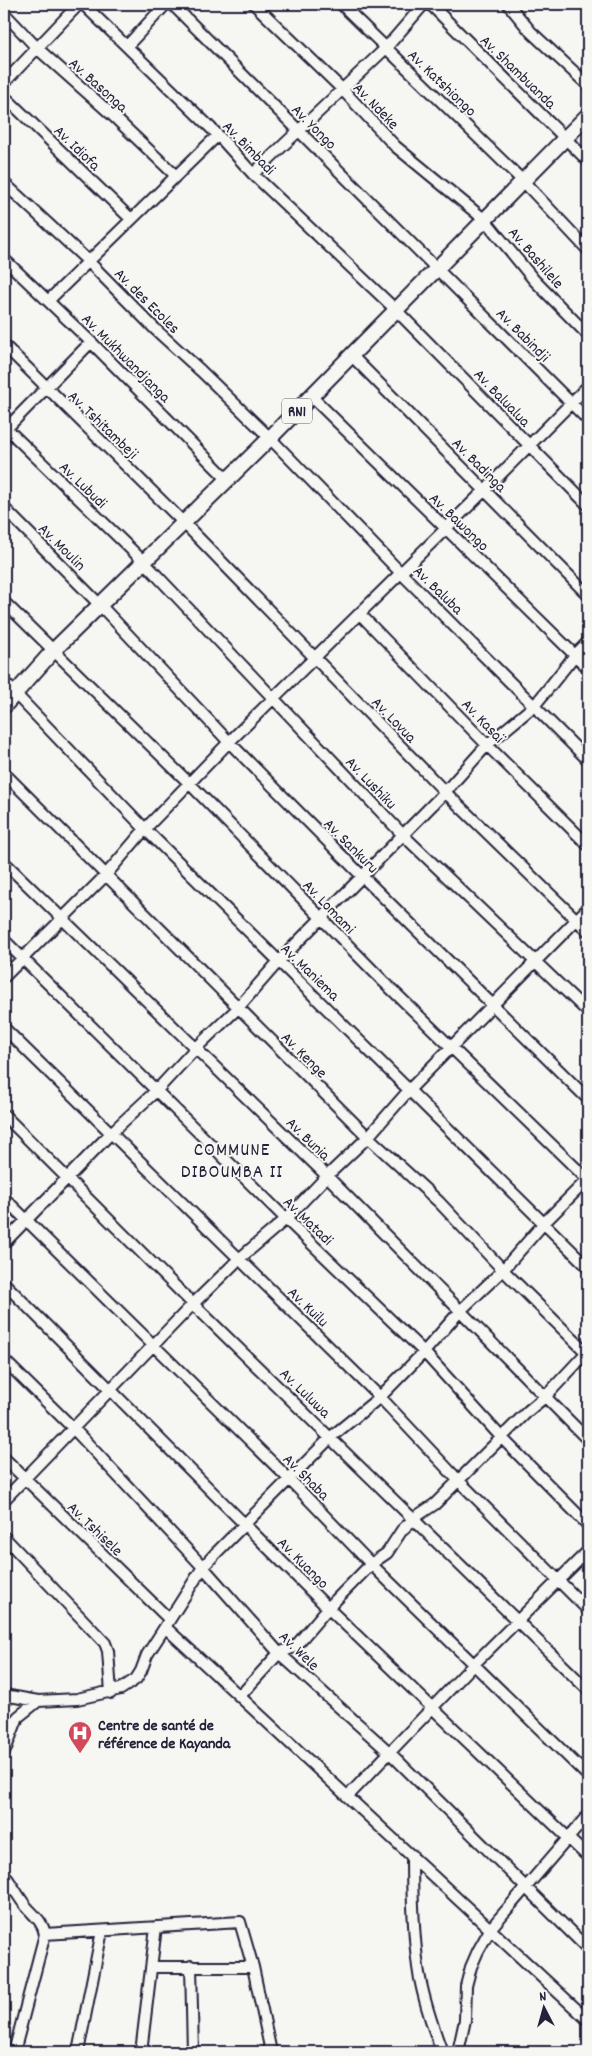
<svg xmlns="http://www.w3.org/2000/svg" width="592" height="2056" font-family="Dekko,sans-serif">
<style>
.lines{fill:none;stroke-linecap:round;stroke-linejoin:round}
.minor-casing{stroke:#22223b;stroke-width:14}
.highway-casing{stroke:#22223b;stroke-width:18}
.minor{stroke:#f6f6f2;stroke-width:10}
.highway{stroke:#f6f6f2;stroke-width:14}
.labels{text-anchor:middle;stroke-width:4;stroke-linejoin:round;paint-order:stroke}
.shield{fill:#f6f6f2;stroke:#626272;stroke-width:1}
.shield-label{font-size:15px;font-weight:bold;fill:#22223b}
.street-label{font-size:16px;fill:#22223b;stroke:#f6f6f2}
.poi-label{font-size:16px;font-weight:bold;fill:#22223b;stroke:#f6f6f2;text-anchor:start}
.quarter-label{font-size:19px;letter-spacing:1px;fill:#22223b;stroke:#f6f6f2}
</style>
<rect width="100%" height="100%" fill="#f6f6f2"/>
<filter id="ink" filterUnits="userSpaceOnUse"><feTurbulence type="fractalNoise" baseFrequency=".02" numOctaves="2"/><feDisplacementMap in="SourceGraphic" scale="10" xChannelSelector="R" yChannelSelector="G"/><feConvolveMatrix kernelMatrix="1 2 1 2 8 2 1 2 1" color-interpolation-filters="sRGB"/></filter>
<g filter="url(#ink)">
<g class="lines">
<!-- minor casing -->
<g class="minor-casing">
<path id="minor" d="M 83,4 L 218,135 L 253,174 L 396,310 L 588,505
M 172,4 L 588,420
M 254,4 L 342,89 L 395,146 L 485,220 L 534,280 L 588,335
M 341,4 L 524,182 L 588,250
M 430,4 L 588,161
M 508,4 L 531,32 L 588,85
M 4,13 L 38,49 L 110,113 L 175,175
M 127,46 L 166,4
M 4,83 L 79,4
M 4,96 L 131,219
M 253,174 L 386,48 L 424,4
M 4,183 L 88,261 L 155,329 L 201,371 L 270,438 L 401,573 L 588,760
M 4,259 L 91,342 L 227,479
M 49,300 L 218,135
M 4,345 L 184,523 L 445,792 L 588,931
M 351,355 L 588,595
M 311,396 L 588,668
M 4,426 L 144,562 L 403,835 L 588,1012
M 4,431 L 91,342
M 4,508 L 100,605 L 229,742 L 362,876 L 588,1099
M 4,602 L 189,783 L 384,982 L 588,1180
M 360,614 L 487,745 L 588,845
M 4,682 L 145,829 L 588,1267
M 4,773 L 368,1137 L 439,1202 L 503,1270 L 588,1354
M 4,862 L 327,1176 L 588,1440
M 4,940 L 286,1219 L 424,1352 L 501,1437 L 588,1525
M 4,977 L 105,876 L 145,829 L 229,742 L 485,490 L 588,386
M 4,1028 L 380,1397 L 458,1480 L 588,1610
M 4,1115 L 193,1304 L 588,1690
M 4,1198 L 290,1480 L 371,1564 L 588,1776
M 4,1243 L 111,1133 L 157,1090 L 195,1049 L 237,1009 L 279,961 L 445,792 L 487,745 L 535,705 L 575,655 L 588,642
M 4,1283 L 328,1608 L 588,1857
M 4,1360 L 72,1427 L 203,1567 L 279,1653 L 389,1752 L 588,1949
M 4,1458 L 169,1619
M 4,1500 L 193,1304 L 239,1259 L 286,1219 L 327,1176 L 368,1137 L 410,1089 L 588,908
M 4,1537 L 105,1643 L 108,1651 L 111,1693
M 165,1627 L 203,1567 L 214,1555 L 331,1437 L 380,1397 L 424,1352 L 461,1310 L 503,1270 L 544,1223 L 588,1179
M 4,1695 L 38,1701 L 77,1699 L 121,1689 L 136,1679 L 141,1671 L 147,1655 L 165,1627 L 588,2020
M 240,1696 L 279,1653 L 294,1647 L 299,1642 L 328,1608 L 371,1564 L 387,1553 L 402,1530 L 417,1516 L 435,1504 L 528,1411 L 546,1396 L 588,1351
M 4,1753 L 18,1717 L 38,1701
M 348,1796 L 474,1664 L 588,1551
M 412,1855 C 412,1892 413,1930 418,1967 C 422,1996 432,2025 442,2052
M 4,1874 C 12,1884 17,1895 25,1905 C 34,1916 42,1920 45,1934 L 14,2052
M 45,1934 L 240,1922 L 253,1967 L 271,2052
M 191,1966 L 193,2052
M 151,1967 L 253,1967
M 78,2052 L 102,1931
M 141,2052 L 156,1927
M 458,2052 L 465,2020 L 466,1986 L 471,1967 L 478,1951 L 491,1928 L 588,1815"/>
</g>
<!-- highway casing -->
<g class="highway-casing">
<path id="highway" d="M 4,706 L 53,651 L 270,438 L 588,115"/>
</g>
<!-- minor -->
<use href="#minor" class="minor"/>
<!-- highway -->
<use href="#highway" class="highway"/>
</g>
</g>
<!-- icons -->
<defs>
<g id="hospital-pin" transform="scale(1.25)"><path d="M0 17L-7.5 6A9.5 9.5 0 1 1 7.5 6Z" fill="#d1495b" stroke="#f6f6f2"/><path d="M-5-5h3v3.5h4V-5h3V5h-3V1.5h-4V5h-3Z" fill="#fff"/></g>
</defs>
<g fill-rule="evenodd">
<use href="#hospital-pin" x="80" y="1733"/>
</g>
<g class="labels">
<!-- shield labels -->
<rect class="shield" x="282" y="398.5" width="30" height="25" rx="4"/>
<g class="shield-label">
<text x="297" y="416">RN1</text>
</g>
<!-- street labels -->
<g class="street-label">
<text transform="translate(519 71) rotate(44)" y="6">Av. Shambuanda</text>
<text transform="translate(443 82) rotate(44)" y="6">Av. Katshiongo</text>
<text transform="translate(99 84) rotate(42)" y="6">Av. Basonga</text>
<text transform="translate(377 105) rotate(46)" y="6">Av. Ndeke</text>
<text transform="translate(315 126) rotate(45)" y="6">Av. Yongo</text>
<text transform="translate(78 147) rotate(44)" y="6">Av. Idiofa</text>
<text transform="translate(250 147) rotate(46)" y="6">Av. Bimbadi</text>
<text transform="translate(537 257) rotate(49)" y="6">Av. Bashilele</text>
<text transform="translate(148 300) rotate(45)" y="6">Av. des Ecoles</text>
<text transform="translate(524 334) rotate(45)" y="6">Av. Babindji</text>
<text transform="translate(127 357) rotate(45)" y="6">Av. Mukhwandjanga</text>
<text transform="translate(503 397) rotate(46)" y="6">Av. Balualua</text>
<text transform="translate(104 424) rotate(44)" y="6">Av. Tshitambeji</text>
<text transform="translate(480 464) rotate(45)" y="6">Av. Badinga</text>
<text transform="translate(84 484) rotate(44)" y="6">Av. Lubudi</text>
<text transform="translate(460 521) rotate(44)" y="6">Av. Bawongo</text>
<text transform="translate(63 546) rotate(45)" y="6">Av. Moulin</text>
<text transform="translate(439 589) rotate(44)" y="6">Av. Baluba</text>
<text transform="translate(395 719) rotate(46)" y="6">Av. Lovua</text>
<text transform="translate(484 720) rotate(46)" y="6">Av. Kasaï</text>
<text transform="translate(372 782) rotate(46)" y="6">Av. Lushiku</text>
<text transform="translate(352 845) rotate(45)" y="6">Av. Sankuru</text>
<text transform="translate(330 906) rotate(46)" y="6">Av. Lomami</text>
<text transform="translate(311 971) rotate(44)" y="6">Av. Maniema</text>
<text transform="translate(305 1054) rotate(45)" y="6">Av. Kenge</text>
<text transform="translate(309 1138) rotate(44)" y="6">Av. Bunia</text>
<text transform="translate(309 1220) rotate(44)" y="6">Av. Matadi</text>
<text transform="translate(309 1306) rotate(44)" y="6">Av. Kuilu</text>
<text transform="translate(306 1392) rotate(44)" y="6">Av. Luluwa</text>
<text transform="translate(307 1476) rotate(45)" y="6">Av. Shaba</text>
<text transform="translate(96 1528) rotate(44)" y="6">Av. Tshisele</text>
<text transform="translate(304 1562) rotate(45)" y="6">Av. Kuango</text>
<text transform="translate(300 1650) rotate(44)" y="6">Av. Wele</text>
</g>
<!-- poi labels -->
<g class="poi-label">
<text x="98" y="1730">Centre de santé de<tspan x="98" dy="18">référence de Kayanda</tspan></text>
</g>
<!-- quarter labels -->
<g class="quarter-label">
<text x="232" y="1155">COMMUNE<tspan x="232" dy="22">DIBOUMBA II</tspan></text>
</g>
</g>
<!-- margin -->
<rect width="592" height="2056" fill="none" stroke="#f6f6f2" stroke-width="20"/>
<rect x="10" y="10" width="572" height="2036" fill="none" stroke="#22223b" stroke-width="2" filter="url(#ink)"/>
<!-- north arrow -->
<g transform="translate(544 2008) rotate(354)" stroke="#f6f6f2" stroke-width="4" paint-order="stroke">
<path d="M0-4L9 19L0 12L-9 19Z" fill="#22223b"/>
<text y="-8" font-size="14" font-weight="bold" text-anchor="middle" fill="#22223b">N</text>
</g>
</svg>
